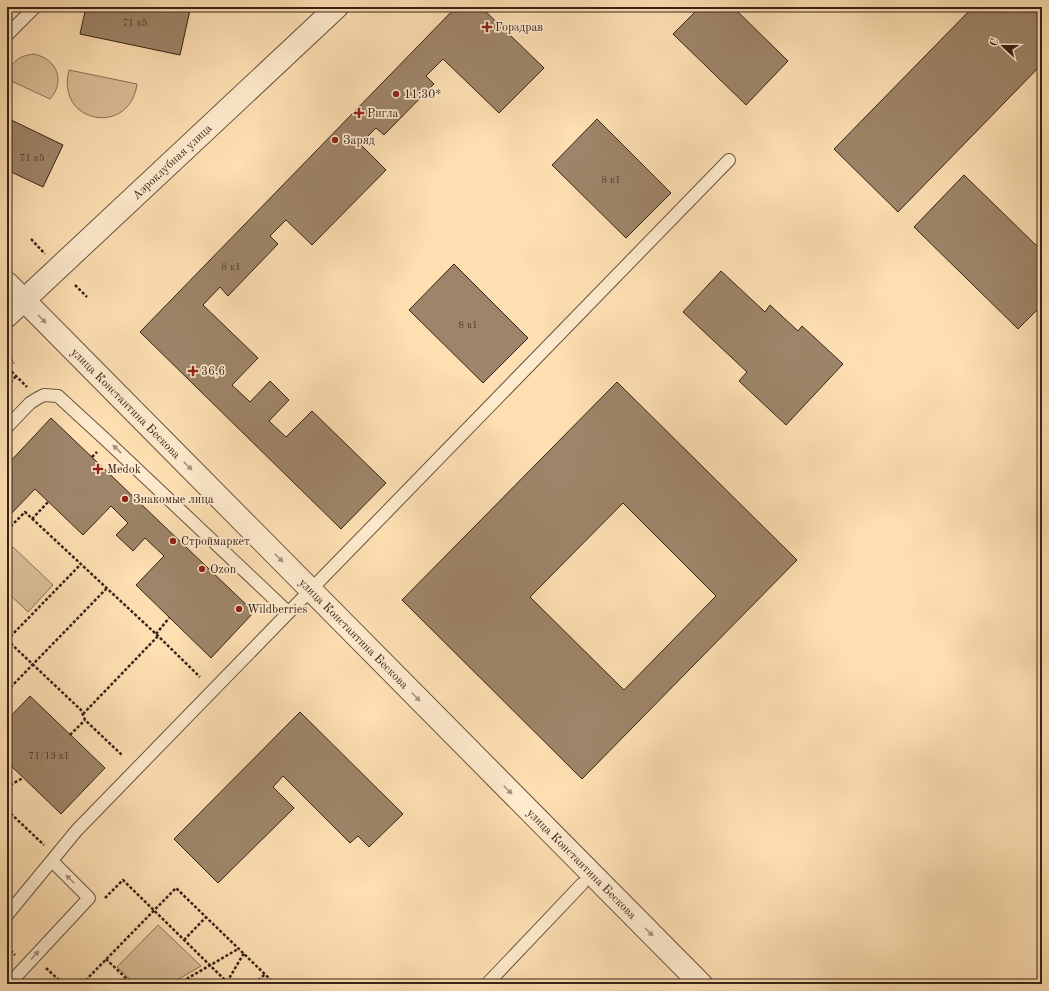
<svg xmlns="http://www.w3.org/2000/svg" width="1049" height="991" font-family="'Old Standard TT',serif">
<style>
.green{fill:#dbbf98;stroke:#897158}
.building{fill:#9e8569;stroke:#372319;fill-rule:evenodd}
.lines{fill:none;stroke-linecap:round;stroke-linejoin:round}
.lane-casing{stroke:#68523f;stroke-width:14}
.street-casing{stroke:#68523f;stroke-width:24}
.path{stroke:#372319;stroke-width:2.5;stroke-dasharray:3 2;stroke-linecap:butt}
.lane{stroke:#feeacd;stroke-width:12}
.street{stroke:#feeacd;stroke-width:22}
.oneway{fill:#a4907c}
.poi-dot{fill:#8f2418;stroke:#feeacd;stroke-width:1.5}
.labels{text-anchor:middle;stroke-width:3.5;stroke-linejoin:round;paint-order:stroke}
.number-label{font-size:10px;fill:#513c2d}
.poi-label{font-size:12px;fill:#372319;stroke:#feeacd;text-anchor:start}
.street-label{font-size:12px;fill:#372319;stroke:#feeacd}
</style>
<rect width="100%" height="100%" fill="#fddfb2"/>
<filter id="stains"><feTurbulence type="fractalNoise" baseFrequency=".005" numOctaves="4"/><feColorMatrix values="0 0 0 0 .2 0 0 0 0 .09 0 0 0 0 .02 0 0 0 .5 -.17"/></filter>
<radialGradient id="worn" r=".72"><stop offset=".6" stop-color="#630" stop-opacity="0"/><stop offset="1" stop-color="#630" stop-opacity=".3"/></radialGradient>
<!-- green -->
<path class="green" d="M 34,54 C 57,59 66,81 50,99 L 7,79 C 10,62 18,56 34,54 Z
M 69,70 L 137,84 C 130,137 55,124 69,70 Z
M 13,547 L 53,585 L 28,612 L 7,592 L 7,553 Z
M 158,925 L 201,966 L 170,984 L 135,984 L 117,967 Z"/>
<!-- building -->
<path class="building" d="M 86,7 L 175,7 L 190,10 L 180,55 L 80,34 Z
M 456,7 L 481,7 L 544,68 L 499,113 L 443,59 L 426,76 L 434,84 L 384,135 L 376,128 L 360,144 L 386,170 L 312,245 L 286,220 L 270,236 L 278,244 L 228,296 L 220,287 L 203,305 L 258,358 L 232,385 L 250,402 L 270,381 L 289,400 L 269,421 L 286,437 L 312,411 L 386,483 L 341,529 L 140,332 Z
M 700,7 L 733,7 L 788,61 L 746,105 L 673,34 Z
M 973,7 L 1042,7 L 1042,64 L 898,212 L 834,149 Z
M 7,118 L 63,145 L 43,187 L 7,170 Z
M 597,119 L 671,193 L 626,238 L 552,165 Z
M 964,175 L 1042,251 L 1042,305 L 1018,329 L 914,227 Z
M 454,264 L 528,338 L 483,383 L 409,310 Z
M 721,271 L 765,312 L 770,305 L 798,331 L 802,326 L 843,364 L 786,425 L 739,381 L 747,372 L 683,312 Z
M 617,382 L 797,560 L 582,779 L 402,600 ZM 623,503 L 716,596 L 624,690 L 530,597 Z
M 51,418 L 254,612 L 211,658 L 136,585 L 164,556 L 145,538 L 133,551 L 116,535 L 128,523 L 111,506 L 83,535 L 35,489 L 7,518 L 7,465 Z
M 30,696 L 105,768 L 61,814 L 7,762 L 7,720 Z
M 300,712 L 403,814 L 369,847 L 358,836 L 350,843 L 283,776 L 273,787 L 294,808 L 218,883 L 174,839 Z"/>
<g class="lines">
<!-- lane casing -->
<g class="lane-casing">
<path id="lane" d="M 7,35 L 35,7
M 7,427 L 30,403 L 38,398 L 44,395 L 58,396 L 107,441 L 288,612
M 7,915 L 77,830 L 729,160
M 9,984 L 89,898 L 52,861
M 487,984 L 582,884"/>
</g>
<!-- street casing -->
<g class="street-casing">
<g id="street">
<path id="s1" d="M 7,283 L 701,984"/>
<path id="s2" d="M 7,316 L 337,7"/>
</g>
</g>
<!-- path -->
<path class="path" d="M 31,239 L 45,254
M 75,285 L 87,297
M 7,355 L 14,363
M 8,368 L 27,387
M 7,386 L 16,376
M 92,457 L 97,452
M 32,519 L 48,502
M 7,530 L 25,512 L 156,634 L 200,677
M 213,573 L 218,568
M 156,634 L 169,618
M 7,640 L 81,710 L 85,720 L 123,756
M 7,640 L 81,564
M 7,691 L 107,588
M 83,714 L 158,636
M 70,735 L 85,720
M 7,789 L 12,784 L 23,778
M 7,810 L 44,845
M 105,898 L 123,880 L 229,984
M 184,940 L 206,917
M 7,947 L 15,955
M 106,959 L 132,984
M 46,968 L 63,984
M 227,982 L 244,953
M 82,984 L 176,888 L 275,984
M 123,984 L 129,981
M 178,984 L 238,949
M 255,984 L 265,974"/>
<!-- lane -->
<use href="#lane" class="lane"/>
<!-- street -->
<use href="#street" class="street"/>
</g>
<!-- one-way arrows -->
<defs><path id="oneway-solid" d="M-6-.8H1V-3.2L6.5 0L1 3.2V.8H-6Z"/></defs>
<g class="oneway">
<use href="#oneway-solid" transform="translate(42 319) rotate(46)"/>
<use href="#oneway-solid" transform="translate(117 449) rotate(-137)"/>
<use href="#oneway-solid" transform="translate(188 466) rotate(45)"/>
<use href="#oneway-solid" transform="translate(279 558) rotate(45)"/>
<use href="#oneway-solid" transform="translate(416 697) rotate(45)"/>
<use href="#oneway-solid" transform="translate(508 790) rotate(45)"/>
<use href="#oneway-solid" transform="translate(70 879) rotate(-135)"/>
<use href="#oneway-solid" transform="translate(649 932) rotate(45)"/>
<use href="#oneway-solid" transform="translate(35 955) rotate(-47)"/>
</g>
<!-- markers -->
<g class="poi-dot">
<path d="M485 21h4v4h4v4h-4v4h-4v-4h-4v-4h4z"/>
<circle cx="396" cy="94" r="4"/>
<path d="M357 107h4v4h4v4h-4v4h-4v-4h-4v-4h4z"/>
<circle cx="335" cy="140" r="4"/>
<path d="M191 365h4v4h4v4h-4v4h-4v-4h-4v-4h4z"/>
<path d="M96 463h4v4h4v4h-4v4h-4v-4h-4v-4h4z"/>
<circle cx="125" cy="499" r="4"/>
<circle cx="173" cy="541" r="4"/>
<circle cx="202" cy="569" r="4"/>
<circle cx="239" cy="609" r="4"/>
</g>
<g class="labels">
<!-- number labels -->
<g class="number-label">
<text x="135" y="26">71 к5</text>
<text x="32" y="161">71 к5</text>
<text x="611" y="183">8 к1</text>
<text x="231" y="270">8 к1</text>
<text x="468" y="328">8 к1</text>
<text x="49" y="759">71/13 к1</text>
</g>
<!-- poi labels -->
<g class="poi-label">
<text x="495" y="31">Горздрав</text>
<text x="404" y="98">11:30*</text>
<text x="367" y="117">Ригла</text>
<text x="343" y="144">Заряд</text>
<text x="201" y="375">36,6</text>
<text x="107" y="473">Medok</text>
<text x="133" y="503">Знакомые лица</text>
<text x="181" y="545">Строймаркет</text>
<text x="210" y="573">Ozon</text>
<text x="247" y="613">Wildberries</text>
</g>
<!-- street labels -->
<g class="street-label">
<text dy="4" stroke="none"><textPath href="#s2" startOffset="226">Аэроклубная улица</textPath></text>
<text dy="4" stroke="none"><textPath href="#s1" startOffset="169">улица Константина Бескова</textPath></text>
<text dy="4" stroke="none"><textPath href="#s1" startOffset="493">улица Константина Бескова</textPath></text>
<text dy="4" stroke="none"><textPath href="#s1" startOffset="817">улица Константина Бескова</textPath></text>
</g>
</g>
<!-- margin -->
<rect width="1049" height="991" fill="none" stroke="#fddfb2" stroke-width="24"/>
<rect x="8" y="8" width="1033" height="975" fill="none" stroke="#372319" stroke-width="2"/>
<rect x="12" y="12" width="1025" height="967" fill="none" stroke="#372319"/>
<!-- north arrow -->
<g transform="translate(1003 46) rotate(292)" stroke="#feeacd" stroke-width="3" paint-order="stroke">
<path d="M0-3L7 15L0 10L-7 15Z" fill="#372319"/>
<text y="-6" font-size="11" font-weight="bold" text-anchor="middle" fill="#372319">С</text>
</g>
<rect width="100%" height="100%" filter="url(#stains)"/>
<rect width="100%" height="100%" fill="url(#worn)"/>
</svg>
